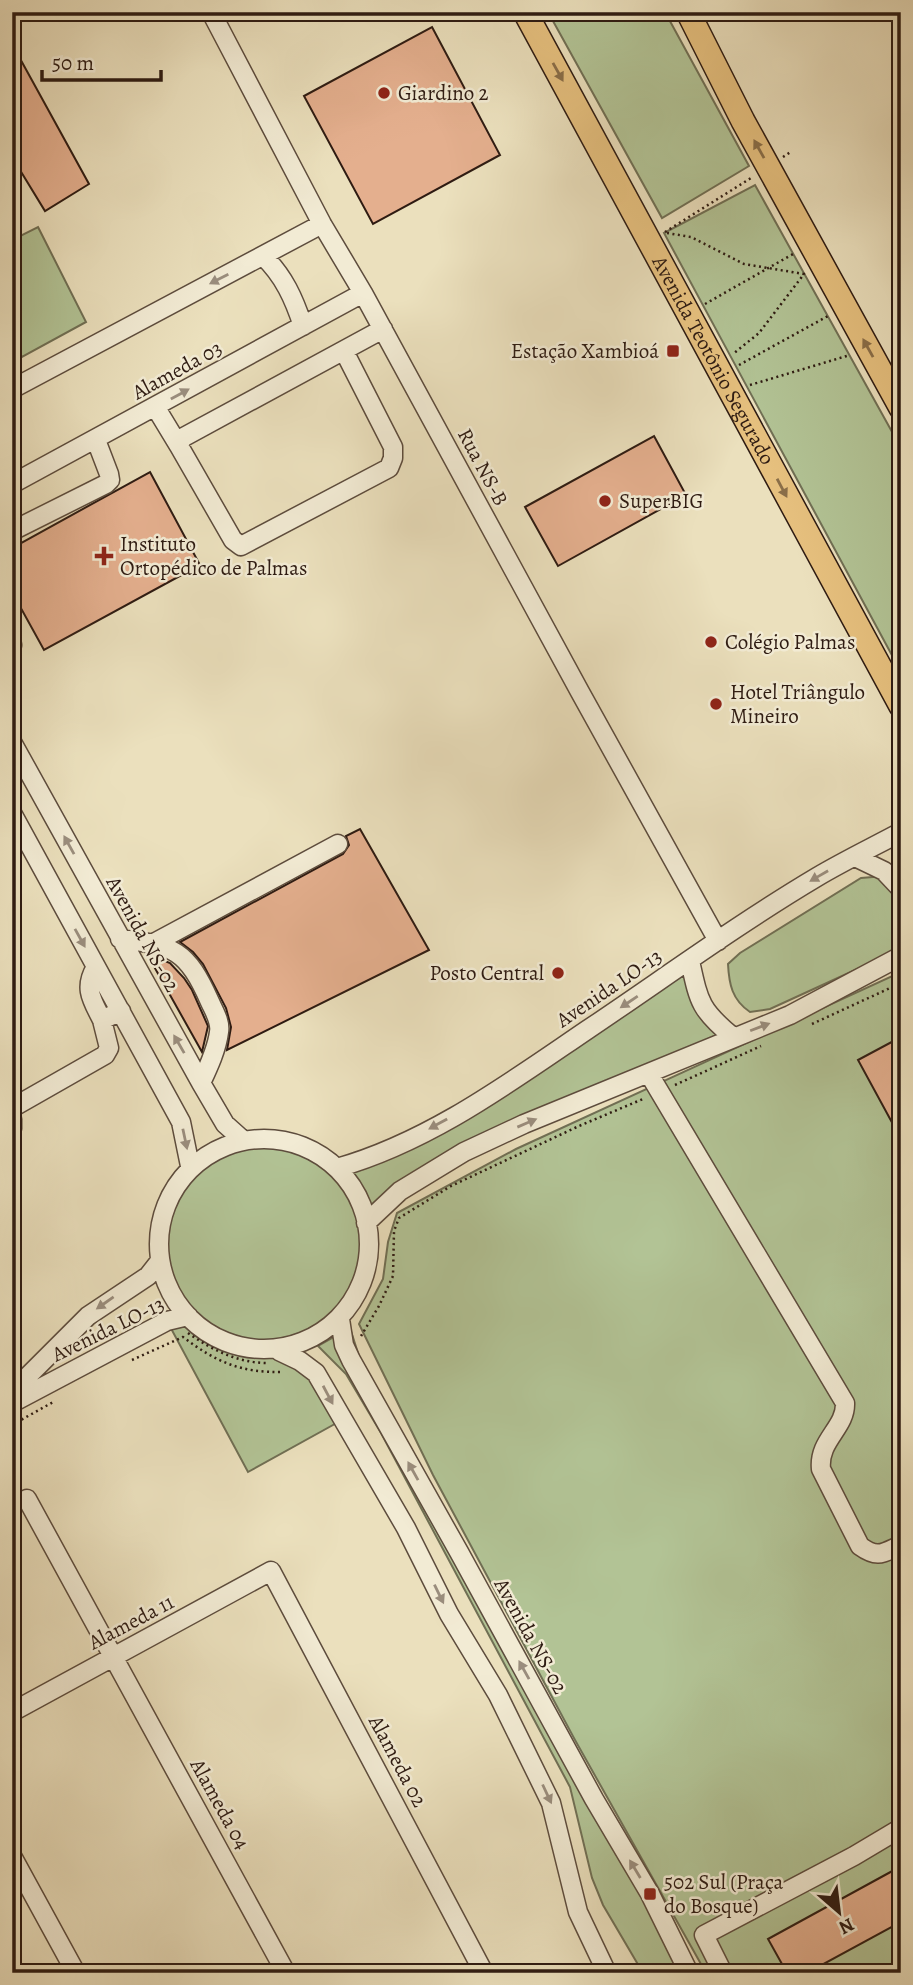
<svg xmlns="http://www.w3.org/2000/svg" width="913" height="1985" font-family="Alegreya,serif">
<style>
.green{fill:#b2c395;stroke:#706f54;stroke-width:2}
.building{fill:#e4af8e;stroke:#2e1b12;stroke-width:2}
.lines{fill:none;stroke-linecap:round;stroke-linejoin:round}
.minor-casing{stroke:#5d4c3d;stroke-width:21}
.major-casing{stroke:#2e1b12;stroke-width:26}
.path{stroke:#2e1b12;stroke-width:2.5;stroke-dasharray:2 3.5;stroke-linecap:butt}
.minor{stroke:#f2ebd4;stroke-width:18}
.major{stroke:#e6c07e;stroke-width:23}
.oneway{fill:#8a6e48}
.oneway2{fill:#9a8d7d}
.poi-dot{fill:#8f2418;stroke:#f2ebd4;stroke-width:2.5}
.labels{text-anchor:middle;stroke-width:5;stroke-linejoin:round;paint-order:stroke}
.poi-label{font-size:21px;fill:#2e1b12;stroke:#f2ebd4;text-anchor:start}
.street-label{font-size:21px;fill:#2e1b12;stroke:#f2ebd4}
</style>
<rect width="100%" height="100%" fill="#ebe0bd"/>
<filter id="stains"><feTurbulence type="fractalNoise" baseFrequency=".00286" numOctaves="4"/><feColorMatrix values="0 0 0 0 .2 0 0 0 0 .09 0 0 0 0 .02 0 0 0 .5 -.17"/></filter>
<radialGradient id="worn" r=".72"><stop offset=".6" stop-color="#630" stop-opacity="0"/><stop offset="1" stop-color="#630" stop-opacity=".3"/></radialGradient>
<!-- green -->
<path class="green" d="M 548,12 L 665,12 L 749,166 L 662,218 Z
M 755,185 L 901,448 L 901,672 L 664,233 Z
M 38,227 L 86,322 L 22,357 L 12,340 L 12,240 Z
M 885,876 L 901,884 L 901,949 L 770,1009 L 750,1012 C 732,1000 729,984 728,964 L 740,953 L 861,878 Z
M 690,961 L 702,1003 L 726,1029 L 649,1074 L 495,1132 L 366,1223 L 363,1276 L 340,1319 L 280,1351 L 300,1361 L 342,1420 L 248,1472 L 167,1321 L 188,1316 L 169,1290 L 159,1228 L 176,1184 L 190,1166 L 244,1141 L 309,1149 L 337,1168 L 409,1140 Z
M 901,972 L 901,1973 L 706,1973 L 575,1740 L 433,1475 L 359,1324 L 383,1279 L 388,1242 L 397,1213 L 516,1149 Z
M 350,1328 L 366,1378 L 684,1973 L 643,1973 L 603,1905 L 592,1878 L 570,1787 L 381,1433 L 346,1374 L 318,1346 Z"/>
<!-- building -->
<path class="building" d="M 432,27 L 500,155 L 373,224 L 304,96 Z
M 12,44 L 89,184 L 45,211 L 12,157 Z
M 654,436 L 686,495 L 558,566 L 525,507 Z
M 150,472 L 200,565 L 44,650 L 12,592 L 12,548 Z
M 360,829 L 429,950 L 227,1050 L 231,1027 L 226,1008 L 203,964 L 193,952 L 180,942 L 343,854 L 349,845 L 346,836 Z
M 147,954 L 170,963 L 184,978 L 192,990 L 208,1026 L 202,1052 Z
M 901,1037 L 901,1139 L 858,1060 Z
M 896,1869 L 901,1879 L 901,1922 L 807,1973 L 787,1973 L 768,1939 Z"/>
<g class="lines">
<!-- minor casing -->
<g class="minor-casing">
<path id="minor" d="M 211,12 L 322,224 L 363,293 L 580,692 L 718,941
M 263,256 C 284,276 294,299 303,326
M 344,351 L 393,447 L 393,458 L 389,468 L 241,546 L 233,540 L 179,446 L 182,438 L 383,329
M 12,389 L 322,224
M 156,408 L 179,446
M 12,484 L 363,293
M 12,531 L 106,484 L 110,480 L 109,474 L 96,440
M 12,644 L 12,646
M 12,742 L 201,1083 L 225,1124 L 244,1141
M 12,813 L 181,1122 L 190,1166
M 855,857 L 884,871 L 901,889
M 120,939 C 174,945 187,950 210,1002 C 214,1011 221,1022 219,1032 C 217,1049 208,1068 201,1083
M 154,943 L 338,844
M 690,961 C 699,1002 700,1010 733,1037
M 96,967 C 83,988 92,1000 102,1020
M 649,1074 L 845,1403 C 846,1428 818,1440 821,1469 L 860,1546 C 878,1559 883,1553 901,1545
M 12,1108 L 105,1055 L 109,1048 L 102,1020 L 121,1011
M 12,1119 L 12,1129
M159 1244a105 105 0 1 1 210 0a105 105 0 1 1-210 0Z
M 337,1168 C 429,1142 509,1083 587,1030 C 663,979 738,924 817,877 C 844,861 873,847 901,832
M 366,1223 L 400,1191 L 464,1152 L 524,1124 L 790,1015 L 901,956
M 340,1319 L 344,1345 L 351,1360 L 459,1552 L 594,1799 L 650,1894 L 689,1973
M 279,1351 L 300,1361 L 316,1373 L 406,1528 L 449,1614 L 498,1695 L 551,1803 L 578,1912 L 607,1973
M 12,1392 L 88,1316 L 148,1276 L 159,1262
M 12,1403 L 167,1321 L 188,1316
M 27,1499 L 286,1973
M 12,1712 L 271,1571 L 484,1973
M 12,1856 L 76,1973
M 723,1973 L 704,1935 L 854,1856 L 901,1828"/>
</g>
<!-- major casing -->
<g class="major-casing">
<g id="major">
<path id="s1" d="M 525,12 L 901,706"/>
<path d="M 688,12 L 743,121 L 901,408"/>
</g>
</g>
<!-- path -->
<path class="path" d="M 783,157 L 792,151
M 665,232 L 751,178
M 667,233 L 691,237 L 744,264 L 804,274 L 759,333 L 733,354
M 705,304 L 793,254
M 739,365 L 828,316
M 750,385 L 850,355
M 812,1024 L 901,983
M 675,1085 L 761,1046
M 188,1333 C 212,1350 238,1363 268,1363
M 361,1336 L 379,1306 L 393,1276 L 394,1231 L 399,1218 L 451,1186 L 579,1126 L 643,1099
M 132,1360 L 183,1337 C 216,1362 241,1373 283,1372
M 12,1425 L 55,1401"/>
<!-- minor -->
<use href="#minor" class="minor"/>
<!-- major -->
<use href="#major" class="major"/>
</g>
<!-- one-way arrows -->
<defs><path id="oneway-solid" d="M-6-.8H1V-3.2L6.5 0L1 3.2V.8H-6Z" transform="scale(1.75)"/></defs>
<g class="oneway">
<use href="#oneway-solid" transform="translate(558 72) rotate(61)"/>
<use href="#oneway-solid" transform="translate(759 149) rotate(-119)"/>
<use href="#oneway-solid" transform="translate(868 348) rotate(-119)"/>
<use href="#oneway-solid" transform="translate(782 488) rotate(62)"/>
</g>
<g class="oneway2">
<use href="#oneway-solid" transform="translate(219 279) rotate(153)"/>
<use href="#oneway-solid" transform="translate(180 394) rotate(-29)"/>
<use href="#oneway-solid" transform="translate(69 845) rotate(-119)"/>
<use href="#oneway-solid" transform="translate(819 876) rotate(150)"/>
<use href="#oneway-solid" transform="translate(80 938) rotate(61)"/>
<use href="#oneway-solid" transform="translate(629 1002) rotate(146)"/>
<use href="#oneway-solid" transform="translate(760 1027) rotate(-21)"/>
<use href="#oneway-solid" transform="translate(179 1044) rotate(-120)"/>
<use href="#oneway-solid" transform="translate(527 1123) rotate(-23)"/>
<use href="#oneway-solid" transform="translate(438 1124) rotate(151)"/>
<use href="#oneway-solid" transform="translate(185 1139) rotate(78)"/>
<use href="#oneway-solid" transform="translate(105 1303) rotate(145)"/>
<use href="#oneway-solid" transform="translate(328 1395) rotate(62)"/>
<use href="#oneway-solid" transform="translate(413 1471) rotate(-119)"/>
<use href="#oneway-solid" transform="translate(439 1594) rotate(64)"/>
<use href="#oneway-solid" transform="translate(524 1670) rotate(-119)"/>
<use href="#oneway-solid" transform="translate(547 1794) rotate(65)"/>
<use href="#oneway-solid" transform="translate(635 1869) rotate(-121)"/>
</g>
<!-- markers -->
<g class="poi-dot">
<circle cx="384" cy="93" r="7"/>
<rect x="666" y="344" width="14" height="14" rx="3.5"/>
<circle cx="605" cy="501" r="7"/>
<path d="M100.5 545.5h7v7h7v7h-7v7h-7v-7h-7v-7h7z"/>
<circle cx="711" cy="642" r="7"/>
<circle cx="716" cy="704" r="7"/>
<circle cx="558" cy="973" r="7"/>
<rect x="643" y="1887" width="14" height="14" rx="3.5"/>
</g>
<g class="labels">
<!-- poi labels -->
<g class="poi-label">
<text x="398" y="100">Giardino 2</text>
<text x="659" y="358" text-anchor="end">Estação Xambioá</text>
<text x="619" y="508">SuperBIG</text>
<text x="120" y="551">Instituto<tspan x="120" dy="24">Ortopédico de Palmas</tspan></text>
<text x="725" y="649">Colégio Palmas</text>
<text x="730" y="699">Hotel Triângulo<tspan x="730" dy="24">Mineiro</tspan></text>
<text x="544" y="980" text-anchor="end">Posto Central</text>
<text x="664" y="1889">502 Sul (Praça<tspan x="664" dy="24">do Bosque)</tspan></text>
</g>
<!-- street labels -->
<g class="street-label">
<text dy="7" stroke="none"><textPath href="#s1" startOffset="396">Avenida Teotônio Segurado</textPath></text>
<text transform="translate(177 370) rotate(-29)" y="7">Alameda 03</text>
<text transform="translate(483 467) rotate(62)" y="7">Rua NS-B</text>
<text transform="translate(143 934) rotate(61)" y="7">Avenida NS-02</text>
<text transform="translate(609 988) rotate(-34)" y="7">Avenida LO-13</text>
<text transform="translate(108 1329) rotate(-26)" y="7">Avenida LO-13</text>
<text transform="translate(131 1622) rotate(-28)" y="7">Alameda 11</text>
<text transform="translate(531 1636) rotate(61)" y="7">Avenida NS-02</text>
<text transform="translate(398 1761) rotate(62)" y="7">Alameda 02</text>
<text transform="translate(220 1804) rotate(61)" y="7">Alameda 04</text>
</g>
</g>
<!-- margin -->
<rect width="913" height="1985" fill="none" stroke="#ebe0bd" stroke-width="42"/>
<rect x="14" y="14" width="885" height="1957" fill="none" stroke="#2e1b12" stroke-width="3.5"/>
<rect x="21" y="21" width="871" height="1943" fill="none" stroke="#2e1b12" stroke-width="2"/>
<!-- north arrow -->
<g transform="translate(839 1912) rotate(152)" stroke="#f2ebd4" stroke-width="5" paint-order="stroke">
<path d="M0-5L12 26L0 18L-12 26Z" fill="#2e1b12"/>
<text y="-10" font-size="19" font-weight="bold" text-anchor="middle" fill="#2e1b12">N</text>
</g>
<!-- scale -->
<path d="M42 70v10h119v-10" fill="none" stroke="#2e1b12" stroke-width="3.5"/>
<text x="52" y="70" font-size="21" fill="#2e1b12" stroke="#f2ebd4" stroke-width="5" paint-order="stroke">50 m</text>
<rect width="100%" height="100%" filter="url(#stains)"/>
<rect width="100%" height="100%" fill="url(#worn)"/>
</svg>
